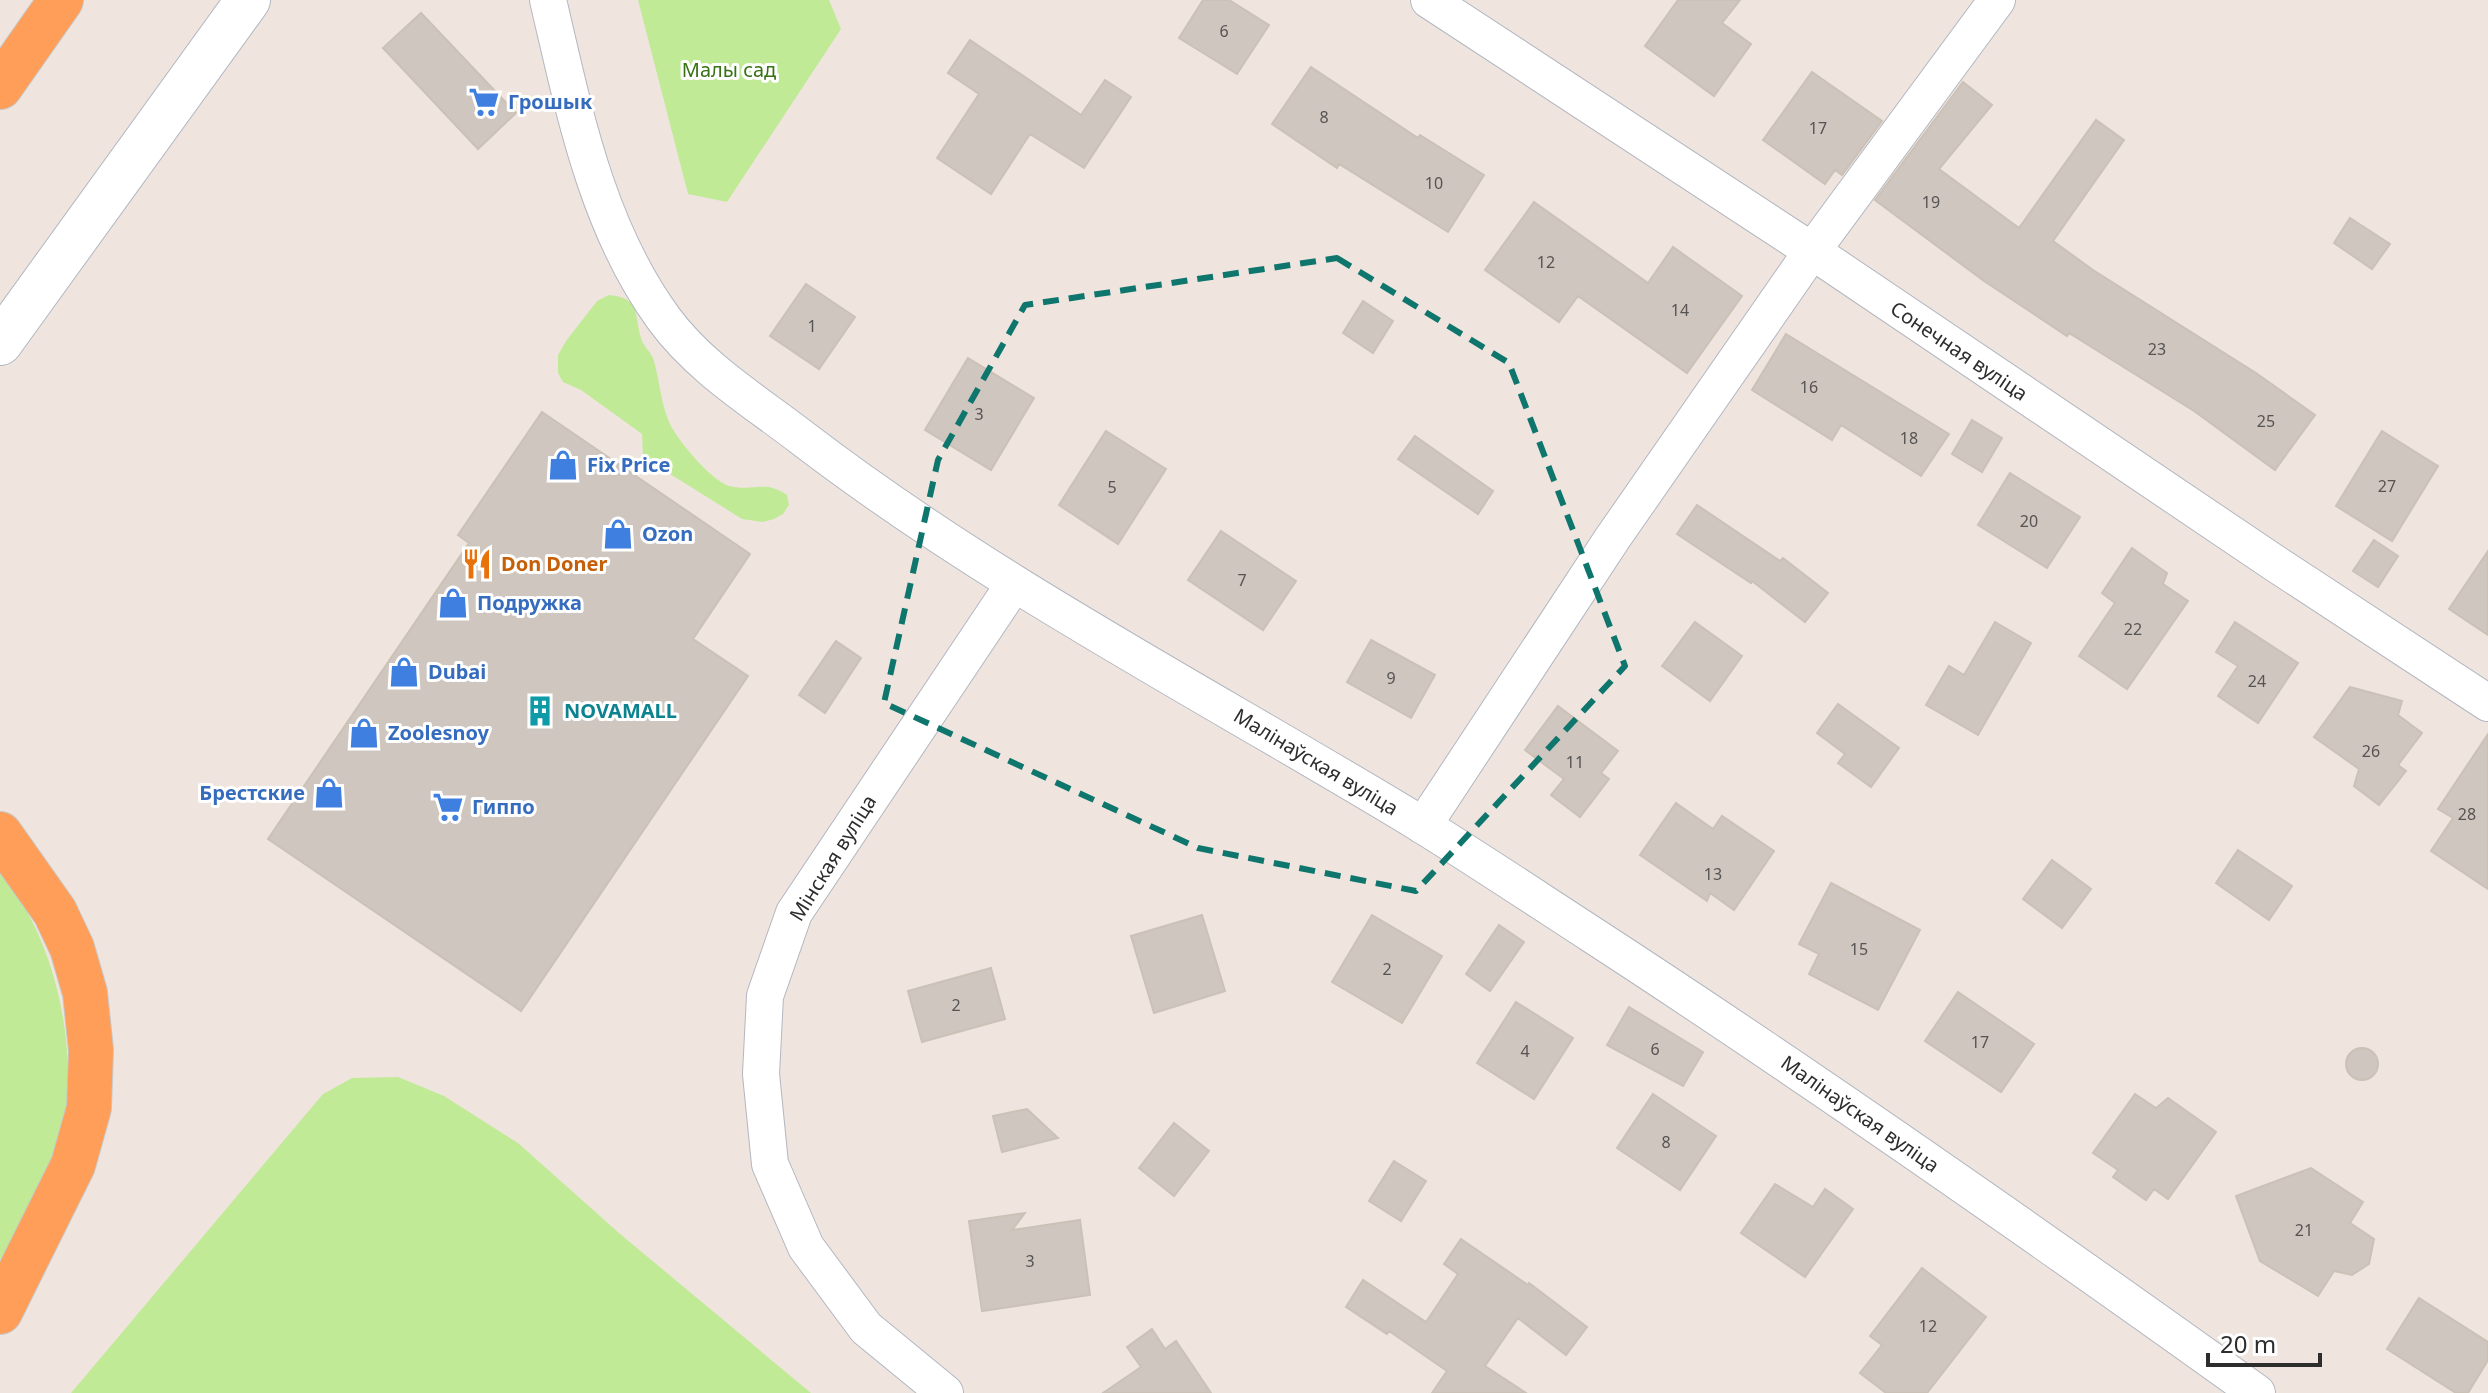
<svg xmlns="http://www.w3.org/2000/svg" width="2488" height="1393" font-family="'Noto Sans',sans-serif">
<style>
.green{fill:#c1ea97}
.building{fill:#cfc6bf;stroke:#cbc1b7;stroke-width:2}
.lines{fill:none;stroke-linecap:round;stroke-linejoin:round}
.minor-casing{stroke:#b2b7c1;stroke-width:38}
.secondary-casing{stroke:#b2b7c1;stroke-width:46}
.trunk-casing{stroke:#c8c8c8;stroke-width:46}
.minor{stroke:#fff;stroke-width:36}
.secondary{stroke:#fff;stroke-width:44}
.trunk{stroke:#fe9e58;stroke-width:44}
.marked{fill:none;stroke:#0f766e;stroke-width:6;stroke-dasharray:16 10;stroke-linejoin:round}
.labels{text-anchor:middle;stroke-width:6;stroke-linejoin:round;paint-order:stroke}
.number-label{font-size:16px;fill:#565352}
.park-label{font-size:20px;fill:#387215;stroke:#fff}
.shop-label{font-size:20px;font-weight:bold;fill:#366cbe;stroke:#fff;text-anchor:start}
.street-label{font-size:20px;fill:#2d2d2d;stroke:#fff}
.food-label{font-size:20px;font-weight:bold;fill:#c56008;stroke:#fff;text-anchor:start}
.culture-label{font-size:20px;font-weight:bold;fill:#0d838f;stroke:#fff;text-anchor:start}
</style>
<rect width="100%" height="100%" fill="#efe5de"/>
<!-- green -->
<path class="green" d="M 638,0 L 829,0 L 841,29 L 727,202 L 688,194 Z
M 609,295 C 641,298 634,314 641,338 C 643,346 650,351 653,358 C 660,380 660,402 670,424 C 678,441 711,480 729,486 C 752,492 765,479 787,495 L 789,505 L 783,514 L 774,519 L 763,522 L 742,519 L 643,457 L 642,434 L 581,390 L 563,382 L 558,373 L 558,355 L 566,341 L 597,301 Z
M 0,872 C 57,939 81,1054 61,1140 C 51,1183 23,1224 0,1260 Z
M 398,1077 L 444,1096 L 518,1143 L 619,1233 L 811,1393 L 71,1393 L 323,1094 L 352,1078 Z"/>
<!-- building -->
<path class="building" d="M 1203,0 L 1229,0 L 1269,25 L 1237,74 L 1179,38 Z
M 1678,0 L 1740,0 L 1722,23 L 1751,44 L 1714,96 L 1645,46 Z
M 421,13 L 516,113 L 478,149 L 383,48 Z
M 970,40 L 1081,115 L 1105,80 L 1131,97 L 1084,168 L 1030,134 L 991,194 L 937,158 L 979,94 L 948,73 Z
M 1311,67 L 1418,138 L 1420,135 L 1484,175 L 1448,232 L 1339,164 L 1337,168 L 1272,124 Z
M 1812,72 L 1882,121 L 1842,175 L 1835,170 L 1825,184 L 1763,140 Z
M 1963,82 L 1992,105 L 1939,169 L 2019,228 L 2096,120 L 2124,140 L 2053,241 L 2093,270 L 2256,373 L 2315,415 L 2275,470 L 2194,411 L 2069,333 L 2067,336 L 1984,281 L 1875,200 Z
M 1534,202 L 1648,283 L 1673,247 L 1742,296 L 1687,373 L 1578,296 L 1559,322 L 1485,270 Z
M 2350,218 L 2390,244 L 2372,269 L 2334,243 Z
M 806,284 L 855,317 L 819,369 L 770,336 Z
M 1363,301 L 1393,321 L 1373,353 L 1343,333 Z
M 1786,334 L 1949,434 L 1921,476 L 1841,425 L 1832,440 L 1752,390 Z
M 968,358 L 1034,398 L 991,470 L 925,430 Z
M 542,412 L 750,554 L 693,639 L 748,676 L 521,1011 L 268,839 L 469,543 L 458,535 Z
M 1972,420 L 2002,438 L 1982,472 L 1952,454 Z
M 1106,431 L 1166,469 L 1118,544 L 1059,505 Z
M 2382,431 L 2438,466 L 2392,541 L 2336,506 Z
M 1415,436 L 1493,491 L 1478,514 L 1398,459 Z
M 2010,473 L 2080,517 L 2047,568 L 1978,525 Z
M 1697,505 L 1780,561 L 1783,558 L 1828,593 L 1805,622 L 1752,581 L 1751,583 L 1677,534 Z
M 1221,531 L 1296,581 L 1263,630 L 1188,580 Z
M 2374,540 L 2398,556 L 2378,587 L 2353,571 Z
M 2132,548 L 2167,573 L 2163,584 L 2188,601 L 2127,689 L 2079,656 L 2115,603 L 2102,593 Z
M 2488,551 L 2488,635 L 2449,609 Z
M 1695,622 L 1742,656 L 1710,701 L 1662,666 Z
M 1995,622 L 2031,643 L 1978,735 L 1926,705 L 1949,666 L 1964,675 Z
M 2235,622 L 2298,663 L 2258,723 L 2218,696 L 2238,666 L 2216,652 Z
M 1371,640 L 1435,675 L 1411,718 L 1347,682 Z
M 836,641 L 861,658 L 825,713 L 799,695 Z
M 2350,687 L 2402,701 L 2398,715 L 2422,733 L 2398,765 L 2406,771 L 2379,805 L 2354,786 L 2359,769 L 2314,737 Z
M 1838,704 L 1899,748 L 1871,787 L 1838,763 L 1845,754 L 1817,733 Z
M 1558,706 L 1618,751 L 1601,773 L 1609,779 L 1580,817 L 1551,795 L 1564,779 L 1525,750 Z
M 2488,734 L 2488,889 L 2431,851 L 2453,818 L 2438,809 Z
M 1676,803 L 1713,829 L 1722,816 L 1774,851 L 1734,910 L 1710,893 L 1707,901 L 1640,855 Z
M 2238,850 L 2292,886 L 2269,920 L 2216,883 Z
M 2052,860 L 2091,889 L 2062,928 L 2023,899 Z
M 1831,883 L 1920,930 L 1878,1010 L 1809,974 L 1819,954 L 1799,944 Z
M 1202,915 L 1225,991 L 1154,1013 L 1131,936 Z
M 1372,915 L 1442,956 L 1402,1023 L 1332,982 Z
M 1499,925 L 1524,942 L 1490,991 L 1466,974 Z
M 991,968 L 1005,1019 L 922,1042 L 908,991 Z
M 1958,992 L 2034,1044 L 2001,1092 L 1925,1041 Z
M 1516,1002 L 1573,1038 L 1534,1099 L 1477,1063 Z
M 1629,1007 L 1703,1052 L 1683,1086 L 1607,1045 Z
M2346 1064a16 16 0 1 1 32 0a16 16 0 1 1-32 0Z
M 1653,1094 L 1716,1136 L 1680,1190 L 1617,1148 Z
M 2135,1094 L 2156,1108 L 2168,1098 L 2216,1132 L 2168,1199 L 2154,1189 L 2146,1200 L 2113,1177 L 2118,1170 L 2093,1153 Z
M 1027,1109 L 1058,1138 L 1002,1152 L 993,1116 Z
M 1174,1123 L 1209,1151 L 1174,1196 L 1139,1168 Z
M 1394,1161 L 1426,1181 L 1401,1221 L 1369,1201 Z
M 2311,1168 L 2363,1202 L 2350,1223 L 2374,1239 L 2369,1264 L 2352,1275 L 2334,1271 L 2318,1296 L 2260,1261 L 2236,1196 Z
M 1775,1184 L 1813,1207 L 1825,1189 L 1853,1209 L 1805,1277 L 1741,1233 Z
M 1025,1213 L 1012,1230 L 1080,1220 L 1090,1295 L 982,1311 L 969,1221 Z
M 1461,1239 L 1528,1285 L 1529,1283 L 1587,1327 L 1566,1355 L 1518,1318 L 1485,1366 L 1526,1393 L 1432,1393 L 1447,1371 L 1389,1331 L 1387,1334 L 1346,1307 L 1363,1280 L 1426,1322 L 1458,1274 L 1444,1264 Z
M 1922,1268 L 1986,1317 L 1927,1393 L 1886,1393 L 1860,1373 L 1882,1345 L 1870,1336 Z
M 2419,1298 L 2488,1342 L 2488,1360 L 2468,1393 L 2456,1393 L 2387,1349 Z
M 1152,1329 L 1165,1349 L 1176,1341 L 1211,1393 L 1103,1393 L 1141,1367 L 1127,1347 Z"/>
<g class="lines">
<!-- minor casing -->
<g class="minor-casing">
<path id="minor" d="M 548,0 C 574,110 596,226 664,319 C 700,368 753,400 801,437 C 994,585 1212,697 1419,823 C 1477,859 1534,897 1591,934 C 1817,1081 2038,1236 2257,1393
M 1429,0 L 1812,251 L 2276,564 L 2488,703
M 1423,826 L 1612,539 L 1812,251 L 1997,0
M 945,1393 L 866,1328 L 806,1247 L 770,1164 L 761,1074 L 765,996 L 794,913 L 1014,584"/>
</g>
<!-- secondary casing -->
<g class="secondary-casing">
<path id="secondary" d="M 0,343 L 248,0"/>
</g>
<!-- trunk casing -->
<g class="trunk-casing">
<path id="trunk" d="M 0,87 L 61,0
M 0,834 L 55,912 L 72,948 L 85,993 L 91,1050 L 89,1108 L 73,1165 L 0,1312"/>
</g>
<!-- minor -->
<use href="#minor" class="minor"/>
<!-- secondary -->
<use href="#secondary" class="secondary"/>
<!-- trunk -->
<use href="#trunk" class="trunk"/>
</g>
<!-- marked area -->
<path class="marked" d="M 1337,258 L 1509,363 L 1625,666 L 1416,891 L 1198,848 L 884,703 L 938,460 L 1025,305 Z"/>
<!-- icons -->
<defs>
<g id="supermarket-bare" transform="scale(2.4)"><path d="M-6-5.5h2.5l.6 2H6L4.5 2H-2.5L-4.4-4H-6ZM-1.5 3.2a1.3 1.3 0 1 0 .1 0ZM3 3.2a1.3 1.3 0 1 0 .1 0Z" fill="#3f7fe0" stroke="#fff" stroke-width="2.5" paint-order="stroke"/></g>
<g id="shop-bare" transform="scale(2.4)"><path d="M-5-2.5h2.3a2.7 3.5 0 0 1 5.4 0H5L5.5 6h-11ZM-1.5-2.5h3a1.5 2.3 0 0 0-3 0Z" fill="#3f7fe0" stroke="#fff" stroke-width="2.5" paint-order="stroke"/></g>
<g id="restaurant-bare" transform="scale(2.4)"><path d="M-5-6h1v4h1v-4h1v4h1v-4h1v5L-1.5 .5V6h-2V.5L-5-1ZM5-6V6H3V1.5H1.5Q1.5-4 5-6Z" fill="#e8710a" stroke="#fff" stroke-width="2.5" paint-order="stroke"/></g>
<g id="building-bare" transform="scale(2.4)"><path d="M-4-6H4V6H1V3H-1V6H-4ZM-2.5-4.3h1.7v1.8h-1.7ZM.8-4.3h1.7v1.8H.8ZM-2.5-1h1.7V.8h-1.7ZM.8-1h1.7V.8H.8Z" fill="#0f9aa8" stroke="#fff" stroke-width="2.5" paint-order="stroke"/></g>
</defs>
<g fill-rule="evenodd">
<use href="#supermarket-bare" x="484" y="102"/>
<use href="#shop-bare" x="563" y="465"/>
<use href="#shop-bare" x="618" y="534"/>
<use href="#restaurant-bare" x="477" y="564"/>
<use href="#shop-bare" x="453" y="603"/>
<use href="#shop-bare" x="404" y="672"/>
<use href="#building-bare" x="540" y="711"/>
<use href="#shop-bare" x="364" y="733"/>
<use href="#shop-bare" x="329" y="793"/>
<use href="#supermarket-bare" x="448" y="807"/>
</g>
<g class="labels">
<!-- number labels -->
<g class="number-label">
<text x="1224" y="37">6</text>
<text x="1324" y="123">8</text>
<text x="1818" y="134">17</text>
<text x="1434" y="189">10</text>
<text x="1931" y="208">19</text>
<text x="1546" y="268">12</text>
<text x="1680" y="316">14</text>
<text x="812" y="332">1</text>
<text x="2157" y="355">23</text>
<text x="1809" y="393">16</text>
<text x="979" y="420">3</text>
<text x="2266" y="427">25</text>
<text x="1909" y="444">18</text>
<text x="2387" y="492">27</text>
<text x="1112" y="493">5</text>
<text x="2029" y="527">20</text>
<text x="1242" y="586">7</text>
<text x="2133" y="635">22</text>
<text x="1391" y="684">9</text>
<text x="2257" y="687">24</text>
<text x="2371" y="757">26</text>
<text x="1575" y="768">11</text>
<text x="2467" y="820">28</text>
<text x="1713" y="880">13</text>
<text x="1859" y="955">15</text>
<text x="1387" y="975">2</text>
<text x="956" y="1011">2</text>
<text x="1980" y="1048">17</text>
<text x="1655" y="1055">6</text>
<text x="1525" y="1057">4</text>
<text x="1666" y="1148">8</text>
<text x="2304" y="1236">21</text>
<text x="1030" y="1267">3</text>
<text x="1928" y="1332">12</text>
</g>
<!-- park labels -->
<g class="park-label">
<text x="729" y="77">Малы сад</text>
</g>
<!-- shop labels -->
<g class="shop-label">
<text x="508" y="109">Грошык</text>
<text x="587" y="472">Fix Price</text>
<text x="642" y="541">Ozon</text>
<text x="477" y="610">Подружка</text>
<text x="428" y="679">Dubai</text>
<text x="388" y="740">Zoolesnoy</text>
<text x="305" y="800" text-anchor="end">Брестские</text>
<text x="472" y="814">Гиппо</text>
</g>
<!-- street labels -->
<g class="street-label">
<text transform="translate(1959 351) rotate(34)" y="7">Сонечная вуліца</text>
<text transform="translate(1316 762) rotate(31)" y="7">Малінаўская вуліца</text>
<text transform="translate(833 858) rotate(-58)" y="7">Мінская вуліца</text>
<text transform="translate(1860 1114) rotate(35)" y="7">Малінаўская вуліца</text>
</g>
<!-- food labels -->
<g class="food-label">
<text x="501" y="571">Don Doner</text>
</g>
<!-- culture labels -->
<g class="culture-label">
<text x="564" y="718">NOVAMALL</text>
</g>
</g>
<!-- scale -->
<path d="M2208 1353v12h112v-12" fill="none" stroke="#2d2d2d" stroke-width="4"/>
<text x="2220" y="1353" font-size="24" fill="#2d2d2d" stroke="#ffffff" stroke-width="6" paint-order="stroke">20 m</text>
</svg>
